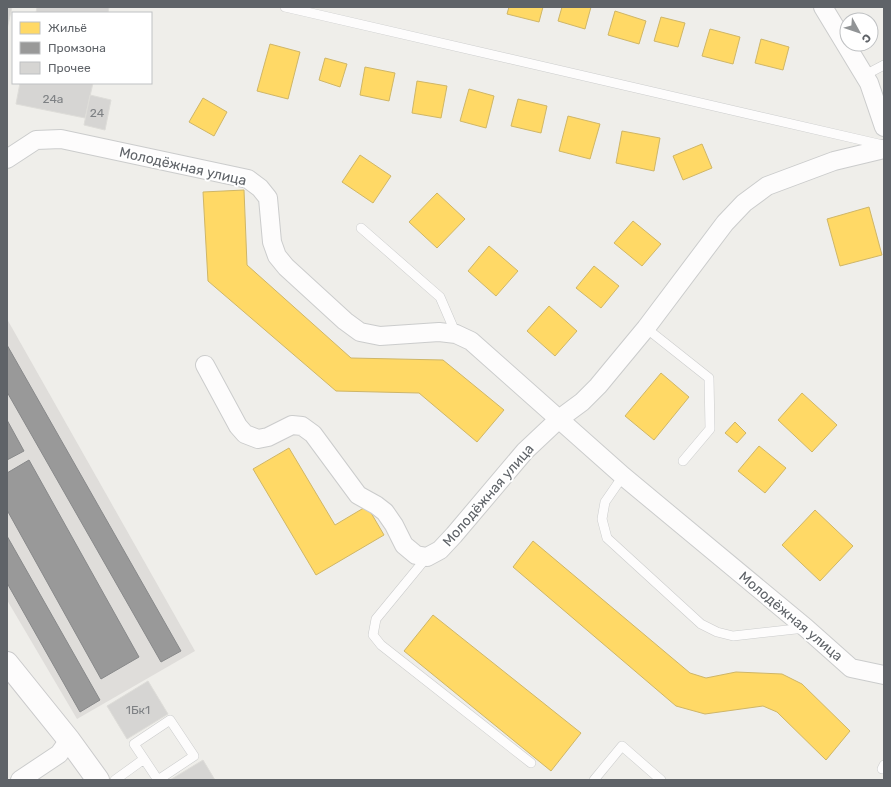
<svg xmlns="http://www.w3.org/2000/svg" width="891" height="787" font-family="Rubik,sans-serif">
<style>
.industrial{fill:#dfddda}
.homes{fill:#ffd966;stroke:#cfb667}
.industry{fill:#999;stroke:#88898a}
.building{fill:#d6d5d3;stroke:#deddd9}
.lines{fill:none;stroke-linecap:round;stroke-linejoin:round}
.lane-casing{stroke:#cbcccc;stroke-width:10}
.street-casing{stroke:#cbcccc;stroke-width:20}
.secondary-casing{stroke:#cacacb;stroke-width:24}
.lane{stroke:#fdfcfc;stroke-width:9}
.street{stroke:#fdfcfc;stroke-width:18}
.secondary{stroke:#fdfcfc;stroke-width:22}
.labels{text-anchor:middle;stroke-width:4;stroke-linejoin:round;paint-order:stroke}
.number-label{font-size:12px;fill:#7e8184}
.street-label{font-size:14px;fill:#5f6368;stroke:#fff}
</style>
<rect width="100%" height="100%" fill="#efeeea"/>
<!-- industrial -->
<path class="industrial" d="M 7,319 L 195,651 L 77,719 L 7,600 Z"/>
<!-- homes -->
<path class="homes" d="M 509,7 L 543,7 L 539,22 L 507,14 Z
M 562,7 L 591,7 L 585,29 L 558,21 Z
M 615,11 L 646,21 L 639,44 L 608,35 Z
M 661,17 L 685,23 L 678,47 L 654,41 Z
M 710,29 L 740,37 L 733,64 L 702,56 Z
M 761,39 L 789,47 L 783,70 L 755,63 Z
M 270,44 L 300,52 L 288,99 L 257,91 Z
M 325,58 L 347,64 L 340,87 L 319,80 Z
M 365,67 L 395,73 L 389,101 L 360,95 Z
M 417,81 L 447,86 L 441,118 L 412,113 Z
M 469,89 L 494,96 L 486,128 L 460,121 Z
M 203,98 L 227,112 L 214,136 L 189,122 Z
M 518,99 L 547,106 L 541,133 L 511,126 Z
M 568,116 L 600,124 L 590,159 L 559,151 Z
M 622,131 L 660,138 L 654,171 L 616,163 Z
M 702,144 L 712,168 L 683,180 L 673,156 Z
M 360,155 L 391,176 L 373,203 L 342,182 Z
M 244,190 L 247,265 L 351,358 L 443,360 L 504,410 L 477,442 L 419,393 L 336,391 L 208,281 L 203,192 Z
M 437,193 L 465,219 L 437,248 L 409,222 Z
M 869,207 L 882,255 L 840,266 L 827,219 Z
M 633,221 L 661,244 L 642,266 L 614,243 Z
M 489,246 L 518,271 L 496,296 L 468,271 Z
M 594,266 L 619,286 L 601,308 L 576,288 Z
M 549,306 L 577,331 L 555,356 L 527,331 Z
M 661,373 L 689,397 L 654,440 L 625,416 Z
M 802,393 L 837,425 L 812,452 L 778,420 Z
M 735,422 L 746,433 L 737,443 L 725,433 Z
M 759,446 L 786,468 L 765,493 L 738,471 Z
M 289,448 L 335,525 L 367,506 L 384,535 L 316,575 L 253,469 Z
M 815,510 L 853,546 L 820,581 L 782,545 Z
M 533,541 L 690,673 L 706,678 L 736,672 L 782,674 L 802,684 L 850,731 L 826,760 L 777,712 L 763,706 L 705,714 L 676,706 L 513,567 Z
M 433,615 L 581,733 L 551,771 L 404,651 Z"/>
<!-- industry -->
<path class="industry" d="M 7,345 L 181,651 L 161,662 L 7,392 Z
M 7,420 L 24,451 L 7,460 Z
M 29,460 L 139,657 L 101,679 L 7,510 L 7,473 Z
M 7,536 L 100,700 L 80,712 L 7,583 Z"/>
<!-- building -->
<path class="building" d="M 7,7 L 12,7 L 7,29 Z
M 37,7 L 109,7 L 108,13 L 36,13 Z
M 20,83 L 93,83 L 85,118 L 16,104 Z
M 90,95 L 111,100 L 105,130 L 84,125 Z
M 148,681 L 168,714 L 127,739 L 107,706 Z
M 203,760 L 215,780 L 170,780 Z"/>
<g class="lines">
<!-- lane casing -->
<g class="lane-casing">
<path id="lane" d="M 285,7 L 883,145
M 865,75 L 884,65
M 361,228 L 440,297 L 456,334
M 646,328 L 709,378 L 710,429 L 683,461
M 623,476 L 605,502 L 602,519 L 607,538 L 701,624 L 717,632 L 733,636 L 805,628
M 427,557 L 376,619 L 373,635 L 381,645 L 531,763
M 882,769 L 884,765
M 115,780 L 144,759
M 158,780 L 134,744 L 170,720 L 194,756 L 158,780
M 594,780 L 622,746 L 661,780"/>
</g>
<!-- street casing -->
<g class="street-casing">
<path id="street" d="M 823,7 L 869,83 L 884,127
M 7,159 L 36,140 L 61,139 L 248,179 L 260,188 L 268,198 L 272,242 L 277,256 L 286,267 L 345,321 L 360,332 L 380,336 L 439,332 L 456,334 L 471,341 L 623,476 L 806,628 L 851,668 L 884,675
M 205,365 L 238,426 L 245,434 L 258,439 L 268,437 L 292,425 L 302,426 L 313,434 L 358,495 L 376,505 L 385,512 L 394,525 L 404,545 L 416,555 L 427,557 L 440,550 L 454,535 L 525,451 L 559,419 L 582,402 L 598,386 L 646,328 L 725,223 L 744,203 L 767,186 L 834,161 L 884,149
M 20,780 L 59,754 L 69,740"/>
</g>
<!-- secondary casing -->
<g class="secondary-casing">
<path id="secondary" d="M 7,663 L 69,740 L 98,780"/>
</g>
<!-- lane -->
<use href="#lane" class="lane"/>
<!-- street -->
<use href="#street" class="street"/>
<!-- secondary -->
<use href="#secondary" class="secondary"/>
</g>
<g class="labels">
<!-- number labels -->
<g class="number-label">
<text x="53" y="103">24а</text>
<text x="97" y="117">24</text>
<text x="138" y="714">1Бк1</text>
</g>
<!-- street labels -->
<g class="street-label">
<text transform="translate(183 166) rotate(13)" y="5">Молодёжная улица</text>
<text transform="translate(488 495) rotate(-49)" y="5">Молодёжная улица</text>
<text transform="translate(791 616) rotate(40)" y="5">Молодёжная улица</text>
</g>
</g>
<!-- border -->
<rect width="891" height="787" fill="none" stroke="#5f6368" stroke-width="16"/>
<!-- legend -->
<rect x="12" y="12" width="140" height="72" fill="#ffffff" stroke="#bfc1c3"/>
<rect x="20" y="22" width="20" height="12" fill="#ffd966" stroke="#bfc1c3"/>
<text x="48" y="32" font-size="12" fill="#5f6368">Жильё</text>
<rect x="20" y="42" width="20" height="12" fill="#999999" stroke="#bfc1c3"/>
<text x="48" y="52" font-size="12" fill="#5f6368">Промзона</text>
<rect x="20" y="62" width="20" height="12" fill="#d6d5d3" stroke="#bfc1c3"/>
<text x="48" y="72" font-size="12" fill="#5f6368">Прочее</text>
<!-- north arrow -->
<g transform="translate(859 32) rotate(130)"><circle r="19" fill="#ffffff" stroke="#bfc1c3"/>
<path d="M0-3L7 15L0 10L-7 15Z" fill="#919496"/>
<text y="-6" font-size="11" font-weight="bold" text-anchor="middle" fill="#5f6368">С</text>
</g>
</svg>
